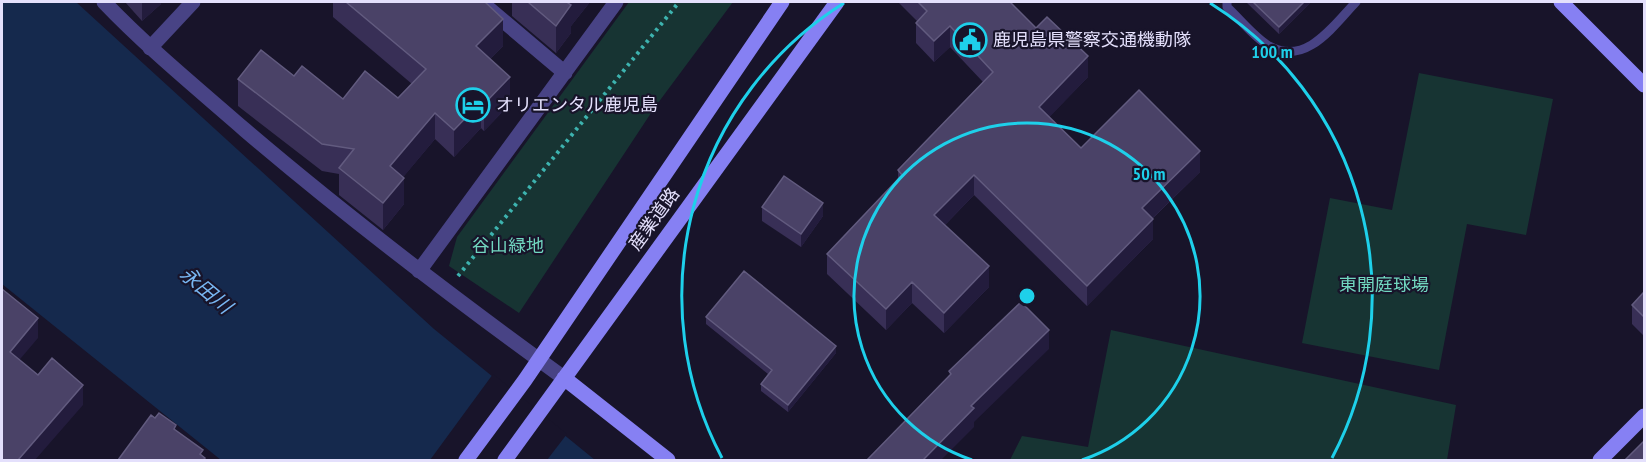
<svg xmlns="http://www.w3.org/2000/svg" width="1646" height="462" font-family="'PT Sans Narrow','Noto Sans JP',sans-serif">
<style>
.green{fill:#173433}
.water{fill:#15294d}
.pier{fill:#18142a}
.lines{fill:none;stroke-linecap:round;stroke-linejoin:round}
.path{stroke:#3db3af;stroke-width:4;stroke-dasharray:3 4.5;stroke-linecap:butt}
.lane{stroke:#484385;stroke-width:9}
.street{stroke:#484385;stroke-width:15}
.secondary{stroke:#8680f3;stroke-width:15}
.wall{fill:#382f56}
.shaded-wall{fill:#231c3d}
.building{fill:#4a4267;stroke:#625b7f;stroke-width:1.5}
.ring{fill:none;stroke:#1ed0ea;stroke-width:3}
.labels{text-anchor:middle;stroke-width:4.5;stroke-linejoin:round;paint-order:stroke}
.poi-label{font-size:18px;fill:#e4e0fc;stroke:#18142a;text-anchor:start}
.street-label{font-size:18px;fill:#e4e0fc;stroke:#18142a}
.park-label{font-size:18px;fill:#71d7c0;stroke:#18142a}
.water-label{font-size:20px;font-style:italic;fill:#78b6f2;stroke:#18142a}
.centre{fill:#1ed0ea;stroke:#18142a;stroke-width:3}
.ring-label{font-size:18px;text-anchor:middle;font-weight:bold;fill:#1ed0ea;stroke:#18142a;stroke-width:4.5;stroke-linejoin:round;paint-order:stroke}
</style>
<rect width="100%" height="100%" fill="#18142a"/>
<!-- green -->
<path class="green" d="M 629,2 L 733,2 L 655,107 L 519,313 L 449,266 L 457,237 Z
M 1419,73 L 1553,99 L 1526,235 L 1467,224 L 1439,370 L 1302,343 L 1330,198 L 1392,210 Z
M 1111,330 L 1456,405 L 1447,460 L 1010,460 L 1022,436 L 1088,447 Z"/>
<!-- water -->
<path class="water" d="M 2,2 L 76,2 L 434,329 L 595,460 L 221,460 L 2,284 Z"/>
<!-- pier -->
<path class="pier" d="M 493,374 L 567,434 L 547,460 L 430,460 Z"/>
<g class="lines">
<!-- path -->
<path class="path" d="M 458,276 L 679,2"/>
<!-- lane -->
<path class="lane" d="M 1227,2 L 1227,7 C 1240,19 1254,37 1269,46 C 1306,67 1334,25 1356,2"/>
<!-- street -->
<path class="street" d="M 104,2 C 148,48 197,88 245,130 C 348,218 455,299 564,378
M 481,2 L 565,73
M 150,48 L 193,2
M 419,271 L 616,2"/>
<!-- secondary -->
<path class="secondary" d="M 1561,2 L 1644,85
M 564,378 L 668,460
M 466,460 L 525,380 L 782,2
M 505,460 L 837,2
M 1600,460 L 1644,416"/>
</g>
<!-- wall -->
<path class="wall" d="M 125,2 L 161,2 L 161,4 L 142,21 Z
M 333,2 L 485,2 L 503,46 L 490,59 L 510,104 L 484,131 L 481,128 L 454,157 L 435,139 L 403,177 L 404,204 L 383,230 L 339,195 L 339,174 L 322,171 L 238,106 L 238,79 L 294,76 L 343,99 L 398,98 L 412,84 L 333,17 Z
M 512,2 L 590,2 L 571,26 L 571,33 L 556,53 L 512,16 Z
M 898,2 L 1010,2 L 1036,28 L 1088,77 L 1049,117 L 1081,148 L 1200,172 L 1153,218 L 1153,239 L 1087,306 L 974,195 L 945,225 L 989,287 L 944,333 L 912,303 L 886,330 L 827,274 L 827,254 L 898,179 L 898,170 L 983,82 L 950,47 L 934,62 L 916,43 L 916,23 L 917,21 Z
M 1246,2 L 1311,2 L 1279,34 Z
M 762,207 L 823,216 L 801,247 L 762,221 Z
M 1644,292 L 1644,336 L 1632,324 L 1632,305 Z
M 706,317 L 836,353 L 788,412 L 761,391 L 761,384 L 768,374 L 706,324 Z"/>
<!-- shaded-wall -->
<path class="shaded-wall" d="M 142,2 L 161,2 L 161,4 L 142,21 Z
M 569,2 L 590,2 L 571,26 L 571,33 L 556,53 L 556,26 Z
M 1304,2 L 1311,2 L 1279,34 L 1279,27 Z
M 503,19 L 503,46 L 476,73 L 476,46 Z
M 950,26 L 950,47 L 934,62 L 934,41 Z
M 1088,56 L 1088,77 L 1039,128 L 1039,107 Z
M 510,77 L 510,104 L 484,131 L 484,104 Z
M 481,102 L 481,128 L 454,157 L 454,130 Z
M 435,113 L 435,139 L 390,193 L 390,166 Z
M 1200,151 L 1200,172 L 1142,228 L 1142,208 Z
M 974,175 L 974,195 L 934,236 L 934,215 Z
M 404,178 L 404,204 L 383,230 L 383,203 Z
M 823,203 L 823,216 L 801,247 L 801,234 Z
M 1153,219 L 1153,239 L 1087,306 L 1087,286 Z
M 989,266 L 989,287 L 944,333 L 944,313 Z
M 912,282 L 912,303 L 886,330 L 886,309 Z
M 38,318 L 38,338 L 10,371 L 10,352 Z
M 1049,330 L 1049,349 L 974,422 L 974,427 L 941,460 L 923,460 L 971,406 Z
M 836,346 L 836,353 L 788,412 L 788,405 Z
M 83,385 L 83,405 L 35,460 L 18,460 Z"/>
<!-- building -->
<path class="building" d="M 346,2 L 485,2 L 503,19 L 476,46 L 510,77 L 484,104 L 481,102 L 454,130 L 435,113 L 390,166 L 404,178 L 383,203 L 339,168 L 354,149 L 322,144 L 238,79 L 261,50 L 294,76 L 302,66 L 343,99 L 365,71 L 398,98 L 426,69 Z
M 528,2 L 569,2 L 568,3 L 571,5 L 556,26 Z
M 918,2 L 1010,2 L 1036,28 L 1047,17 L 1088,56 L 1039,107 L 1081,148 L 1139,90 L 1200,151 L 1142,208 L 1153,219 L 1087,286 L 974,175 L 934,215 L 989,266 L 944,313 L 912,282 L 886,309 L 827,254 L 902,175 L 898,170 L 993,72 L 950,26 L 934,41 L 916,23 L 927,11 Z
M 1253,2 L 1304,2 L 1279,27 Z
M 784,176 L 823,203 L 801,234 L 762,207 Z
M 744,271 L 836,346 L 788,405 L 761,384 L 772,370 L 706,317 Z
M 2,289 L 38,318 L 10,352 L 38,375 L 52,358 L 83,385 L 18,460 L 2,460 Z
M 1644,292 L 1644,317 L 1632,305 Z
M 1021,302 L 1049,330 L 971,406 L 974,408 L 923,460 L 867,460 L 951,374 L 949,371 Z
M 159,413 L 176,425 L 174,429 L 203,450 L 200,454 L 205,458 L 203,460 L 118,460 L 151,415 L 155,418 Z
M 1644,441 L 1644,460 L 1625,460 Z"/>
<!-- distance rings -->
<g class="ring">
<path d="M972 460A173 173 0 1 1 1082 460"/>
<path d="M722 458A346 346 0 0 1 844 3M1210 3A346 346 0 0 1 1332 458"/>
</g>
<!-- icons -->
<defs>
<g id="civic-ring" transform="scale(1.725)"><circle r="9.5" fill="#18142a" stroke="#1ed0ea" stroke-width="1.5"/><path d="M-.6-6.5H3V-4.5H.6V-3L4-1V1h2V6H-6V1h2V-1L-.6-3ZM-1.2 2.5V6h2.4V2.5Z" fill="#1ed0ea"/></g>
<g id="hotel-ring" transform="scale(1.725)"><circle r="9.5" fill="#18142a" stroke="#1ed0ea" stroke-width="1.5"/><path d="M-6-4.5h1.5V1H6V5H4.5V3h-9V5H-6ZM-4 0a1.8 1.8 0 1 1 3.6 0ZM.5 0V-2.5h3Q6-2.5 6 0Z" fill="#1ed0ea"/></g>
</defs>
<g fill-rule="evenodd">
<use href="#civic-ring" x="970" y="40"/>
<use href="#hotel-ring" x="473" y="105"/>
</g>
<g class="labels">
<!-- poi labels -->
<g class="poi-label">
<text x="993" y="46">鹿児島県警察交通機動隊</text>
<text x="496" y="111">オリエンタル鹿児島</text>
</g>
<!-- street labels -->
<g class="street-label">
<text transform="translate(654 219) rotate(-54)" y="6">産業道路</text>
</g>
<!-- park labels -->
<g class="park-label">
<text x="508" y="252">谷山緑地</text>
<text x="1384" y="291">東開庭球場</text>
</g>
<!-- water labels -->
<g class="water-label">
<text transform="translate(206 290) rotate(40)" y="7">永田川</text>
</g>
</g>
<circle cx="1027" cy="296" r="9" class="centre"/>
<g class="ring-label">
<text x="1272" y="58">100 m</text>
<text x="1149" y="180">50 m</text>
</g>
<!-- border -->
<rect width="1646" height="462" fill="none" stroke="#e4e0fc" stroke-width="6"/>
</svg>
